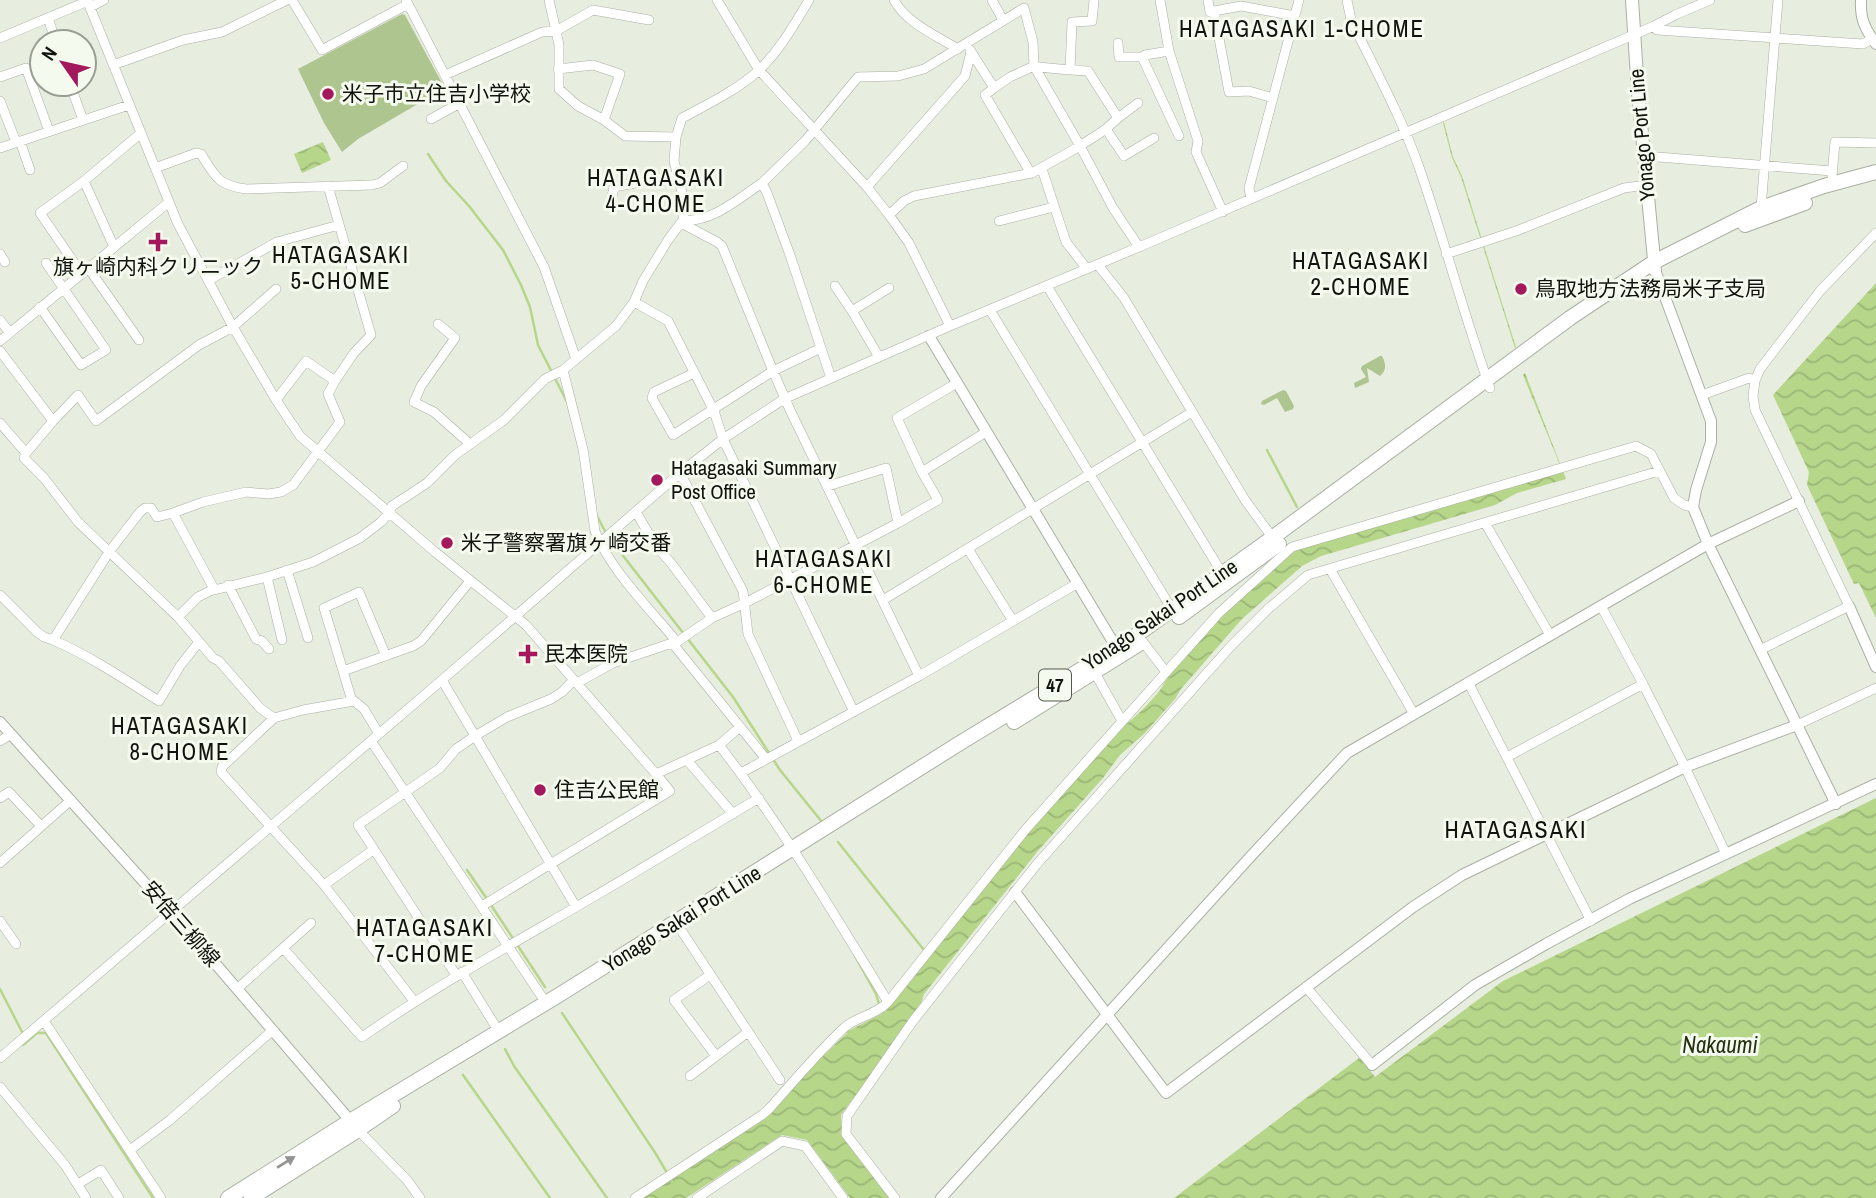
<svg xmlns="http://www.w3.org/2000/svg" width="1876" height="1198" font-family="'Archivo Narrow','Noto Sans JP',sans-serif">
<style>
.grass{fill:#aec590}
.water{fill:url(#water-waves)}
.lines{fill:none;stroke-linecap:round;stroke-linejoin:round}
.stream{stroke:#b6d68a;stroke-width:2.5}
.minor-casing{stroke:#aab0a3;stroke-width:10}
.tertiary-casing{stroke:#aab0a3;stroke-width:12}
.secondary-casing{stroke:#aab0a3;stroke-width:14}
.primary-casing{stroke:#aab0a3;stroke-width:16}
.minor{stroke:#fff;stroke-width:9}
.tertiary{stroke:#fff;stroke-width:10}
.secondary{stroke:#fff;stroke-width:12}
.primary{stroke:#fff;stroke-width:14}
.oneway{fill:#949593}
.poi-dot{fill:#a4185e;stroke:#f4faed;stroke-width:2.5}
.labels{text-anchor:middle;stroke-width:6;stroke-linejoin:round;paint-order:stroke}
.shield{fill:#f4faed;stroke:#555851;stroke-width:2}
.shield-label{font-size:19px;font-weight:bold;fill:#11130e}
.poi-label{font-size:21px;fill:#11130e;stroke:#f4faed;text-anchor:start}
.street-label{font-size:21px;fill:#11130e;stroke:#f4faed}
.neighbourhood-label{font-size:23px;letter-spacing:2px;fill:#11130e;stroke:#f4faed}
.water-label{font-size:23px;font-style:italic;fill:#253212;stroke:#f4faed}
.quarter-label{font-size:24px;letter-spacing:2px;fill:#11130e;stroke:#f4faed}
</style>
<defs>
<pattern id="water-waves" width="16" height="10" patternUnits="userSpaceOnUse" patternTransform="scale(1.75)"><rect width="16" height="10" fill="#b6d68a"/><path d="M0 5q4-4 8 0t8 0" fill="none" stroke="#9bb776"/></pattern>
</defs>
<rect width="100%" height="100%" fill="#e7eddf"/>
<!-- grass -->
<path class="grass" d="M 402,14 L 405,15 L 442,83 L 440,91 L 358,139 L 342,152 L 324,123 L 298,69 Z
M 1380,356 L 1382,356 C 1386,364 1387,370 1380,376 L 1367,368 L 1369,382 L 1355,388 L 1354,383 L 1366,377 L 1361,369 L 1362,366 Z
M 1283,390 L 1286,391 L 1294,406 L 1293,409 L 1285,412 L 1277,398 L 1264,405 L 1261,404 L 1262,401 Z"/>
<!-- water -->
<path class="water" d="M 1444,122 L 1453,157 L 1462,176 L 1514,341 L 1516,347 L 1515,348 L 1461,177 L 1452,158 L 1443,123 Z
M 323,142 L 331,160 L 302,173 L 294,154 Z
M 1876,283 L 1876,618 L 1859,583 L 1854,584 L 1807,485 L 1809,472 L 1773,395 Z
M 1525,373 L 1566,479 L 1517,493 L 1495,505 L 1321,556 L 1302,566 L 1242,619 L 1181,689 L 1175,699 L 1145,733 L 1120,755 L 1103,778 L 1037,852 L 924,994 L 920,1007 L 841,1115 L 842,1134 L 890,1198 L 850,1198 L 807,1140 L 782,1135 L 686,1198 L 643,1198 L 770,1114 L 813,1066 L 847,1033 L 845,1030 L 847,1028 L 850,1030 L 881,1014 L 881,1011 L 884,1009 L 885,1012 L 1028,833 L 1125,725 C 1135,718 1156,697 1162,687 C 1165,681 1167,678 1172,673 L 1171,671 L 1174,669 L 1232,606 L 1295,550 L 1560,465 L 1523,375 Z
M 1876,798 L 1876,1198 L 1174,1198 L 1359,1058 L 1361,1059 L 1375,1077 L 1503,981 Z"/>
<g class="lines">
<!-- stream -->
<path class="stream" d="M 428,154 L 446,181 L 469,206 L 503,250 L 521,285 L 530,307 L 538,345 L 568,404
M 1267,450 L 1297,507
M 596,514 L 606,533
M 610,539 L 733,697 L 780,770 L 822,822
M 838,842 L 924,950
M 467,870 L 487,899
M 491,905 L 545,987
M 855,956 L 876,994 L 879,1004
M 0,989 L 22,1032
M 562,1013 L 656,1154 L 673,1183
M 23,1045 L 37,1033 L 46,1033 L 153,1198
M 505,1049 L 514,1066 L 607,1198
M 463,1075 L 550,1198"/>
<!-- minor casing -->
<g class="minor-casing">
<path id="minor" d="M 87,0 L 178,224 L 233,327 L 276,400 L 300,436 L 435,552 L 526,625 L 656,774 L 719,745 C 782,826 834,914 888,1002 L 1026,829 L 1219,613 L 1292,547 L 1636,446 L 1651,454 L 1674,498 L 1684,505 L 1693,507
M 292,0 L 322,50 L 408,4
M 406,0 L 544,267 L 576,359
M 549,0 L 556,31 L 593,10 L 649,20
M 717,0 L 759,70 L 867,187 L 889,215 L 909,243 L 950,326
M 894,0 C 906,23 937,36 958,49
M 992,0 L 1003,20
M 1160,0 L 1169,51 L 1198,141 L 1196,152 L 1223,212
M 1208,0 L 1210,12 L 1214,11 L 1229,92 L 1249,91 L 1273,98
M 1347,0 L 1351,20 C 1375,69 1402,118 1420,170 C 1445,242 1464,316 1490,388
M 90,7 L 104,0
M 1214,11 L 1241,6 L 1295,16
M 48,18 L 56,42
M 1654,26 L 1657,30 L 1863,44 L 1872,39
M 0,38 L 88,1
M 1118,43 L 1119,57 L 1142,57
M 970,50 L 994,88 L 985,95 L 1030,172
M 1169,51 L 1145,55 L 1142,57 L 1179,136
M 113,65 L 183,40 L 222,32 L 287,0
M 558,69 L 593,65 L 620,74 L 604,120
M 1035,69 L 1038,67 L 1070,70 L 1072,22 L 1092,21 L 1094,0
M 445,75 L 542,32 L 556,31 L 559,45 L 559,89 L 578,106 L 604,120 L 625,136 L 676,137
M 0,77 L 26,68 L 49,131
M 70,84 L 83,120
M 994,88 L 1010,77 L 1034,66
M 0,101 L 16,142
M 1118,118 L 1138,103
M 431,119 L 460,103
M 1106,129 L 1124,156 L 1154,138
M 20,141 L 30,170
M 0,148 L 129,105
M 1645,156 L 1832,171
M 155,168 L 196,153 L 201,154 C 215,176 217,185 246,189 L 372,185 L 380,183 L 403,166
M 1042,169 L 1066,242 L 1087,269
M 1832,176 L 1835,142 L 1876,143
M 867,187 L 965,76 L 971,52
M 1251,199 L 1249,188 L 1299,0
M 610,206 L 614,187 L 677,175
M 1761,208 L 1778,0
M 889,215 L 904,201 L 914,196 L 1032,173 L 1080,146 L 1106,129 L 1118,118 L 1088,71 L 1070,70
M 683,220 L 685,225 L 717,242 L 722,246 L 773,371 L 821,348
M 683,220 C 712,223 739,198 762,183
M 999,221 L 1054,207
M 114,247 L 84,181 L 141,133
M 0,254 L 5,262
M 1446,254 L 1516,231 L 1624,188 L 1647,185
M 1098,265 L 1124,298 L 1245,500 L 1275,541
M 89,269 L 139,340
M 82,274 L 40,213 L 84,181
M 209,280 L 277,242 L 339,225
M 835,286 L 852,311
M 1047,286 L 1222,573
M 634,302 L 668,321 L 714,411 L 723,439 L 854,712
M 40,307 L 81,365 L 106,350 L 46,263
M 990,310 L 1173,611
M 0,320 L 9,332
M 438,324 L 455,338 L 421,386 L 414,402 L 434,412 L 470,444
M 0,341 L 169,202
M 0,351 L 53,421
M 879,357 L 852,311 L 889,288
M 563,370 L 583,449 L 595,531 C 610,570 650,609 677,642 L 712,618
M 694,373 L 654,392 L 652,398 L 673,435 L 773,371 L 790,410 L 919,676
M 831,378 L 790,255 L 767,193 L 762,183 L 805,141 L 858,77 L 898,76 L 924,69 L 1024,8 L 1033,42 L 1034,66 L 1080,146 L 1113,208 L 1139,247
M 1702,395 L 1749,378 L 1755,381
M 276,400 L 306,361 L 335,381 L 354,353 L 371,335 L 328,186
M 0,423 L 26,453
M 922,472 L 897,418 L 957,383
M 680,473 L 743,591 L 748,634 L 798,741
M 828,486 L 886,468 L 898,523 L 938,500 L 922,472 L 986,432
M 636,512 L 656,546 L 671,563 L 712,618 L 745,603 L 898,523
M 173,513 L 214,589
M 1485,523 L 1550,635
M 1330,569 L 1414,714
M 287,570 L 308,638
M 267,577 L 282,640
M 228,585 L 256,639 L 262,641 L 269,649
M 0,595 L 37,632 L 44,637 L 53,640 L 109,552 L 140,512 L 145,508 L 151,508 L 157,517 L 173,513 L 203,502 L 246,492 L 268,494 L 281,492 L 293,485 L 340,422 L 328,394 L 335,381
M 883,600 L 1192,412
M 178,617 L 78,522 L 44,478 L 24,458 L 26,453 L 53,421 L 78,395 L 96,421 L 199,345 L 233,327 L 276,289
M 1013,621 L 1078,583
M 53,640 C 90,656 124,679 159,701 L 180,666 L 199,642
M 1143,642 L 1166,672
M 673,644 L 766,759
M 1760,650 L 1849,606 L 1755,410 L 1753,396 L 1755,381 L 1760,369 L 1820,291 L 1876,233
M 343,671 L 324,608 L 359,592 L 386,656
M 1095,673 L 1122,721
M 442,680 L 576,907
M 1468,682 L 1591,921
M 577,683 L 613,663 L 675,642
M 1643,684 L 1685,767 L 1726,854
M 352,701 L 343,671 L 413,646 L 421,641 L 470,581
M 274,718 L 222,767 L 221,772 L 324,885
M 1797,725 L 1876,688
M 379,734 L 364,709 L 354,701 L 303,710 L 274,718 L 260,708 L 219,661 L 213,658 L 178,617 L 198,597 L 210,591 L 267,577 L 313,562 L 360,538 L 381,522 L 389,513 L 392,506 L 427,483 L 455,455 L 504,420 L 545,379 L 563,370 L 616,326 L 634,302 L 643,281 L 668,240 L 683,220 L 685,204 L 674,161 L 676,137 L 682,118 C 708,104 735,91 757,72 C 779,52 794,25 809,0
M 0,741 L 11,734
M 371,741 L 546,1003
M 719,745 L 740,727
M 1507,757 L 1643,684 L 1601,606
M 687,760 L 733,814
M 741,773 L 919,676 L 1013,621 L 968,549
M 0,798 L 9,792 L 41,826
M 373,850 L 324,885 L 414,1001
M 0,863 L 71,800
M 482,906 L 670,791 L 656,774
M 0,921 L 16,944
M 681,930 L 780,1080
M 283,948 L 311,923
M 462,972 L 499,1032
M 456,975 L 358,825 L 440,768 L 456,749 L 475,736 L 507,717 L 551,699 L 562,692 L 574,680
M 710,975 L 674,1000 L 716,1056
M 1306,987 L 1372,1065
M 237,989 L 283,948 L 362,1037 C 431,989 503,949 576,907 C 637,872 698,834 759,798
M 44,1021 L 161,1198
M 0,1058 L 442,680 L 680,473 L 723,439 L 784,399 L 950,326 L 1139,247 L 1654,26 L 1675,15 L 1710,0
M 690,1076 L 748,1032
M 0,1087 L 65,1165 L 86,1198
M 358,1130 L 407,1180 L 420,1198
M 130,1150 L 170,1120 L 273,1030
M 78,1184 L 101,1170 L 119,1198
M 635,1198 L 762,1115 L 769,1109 C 794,1081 818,1052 845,1027 C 858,1016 876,1015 888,1002
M 697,1198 L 782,1141 L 805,1146 L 843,1198
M 895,1198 L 846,1134 L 847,1116 L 913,1021 L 1037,864 L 1231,646 L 1268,609 L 1308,575 L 1659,471"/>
</g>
<!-- tertiary casing -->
<g class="tertiary-casing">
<path id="tertiary" d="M 1861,0 C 1860,19 1865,29 1876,44
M 1655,270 L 1711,421 L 1711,442 L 1696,490 L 1693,507 L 1708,544 L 1836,804
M 929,336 L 1119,652
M 1849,606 L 1876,667
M 0,722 L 171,912 L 354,1125
M 1015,892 L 1166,1093 L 1413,907 L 1462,875 L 1685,767 L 1797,725
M 1372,1065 L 1475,985 L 1546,944 L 1629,899 L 1876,784
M 941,1198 L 1251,856 L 1347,753 L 1708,544 L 1799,501"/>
</g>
<!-- secondary casing -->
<g class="secondary-casing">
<path id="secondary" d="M 1632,0 L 1638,92 L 1655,270"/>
</g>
<!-- primary casing -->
<g class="primary-casing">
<path id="primary" d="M 1745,225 L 1805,203
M 1179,617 L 1279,544
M 1014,722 L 1139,644
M 228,1198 L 350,1121 L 559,995 L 960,743 L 1131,639 L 1272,538 L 1570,318 L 1654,262 L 1761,208 L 1824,186 L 1876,172
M 251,1198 L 358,1130 L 393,1106"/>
</g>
<!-- minor -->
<use href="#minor" class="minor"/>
<!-- tertiary -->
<use href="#tertiary" class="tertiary"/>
<!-- secondary -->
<use href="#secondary" class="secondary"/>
<!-- primary -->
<use href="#primary" class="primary"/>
</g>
<!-- one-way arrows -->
<defs><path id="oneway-solid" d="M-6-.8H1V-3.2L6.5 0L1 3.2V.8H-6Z" transform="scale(1.75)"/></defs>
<use class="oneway" href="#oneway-solid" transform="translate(286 1162) rotate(-32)"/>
<!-- markers -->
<g class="poi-dot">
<circle cx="328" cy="94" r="7"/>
<path d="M154.5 231.5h7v7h7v7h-7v7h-7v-7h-7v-7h7z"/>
<circle cx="1521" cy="289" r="7"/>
<circle cx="657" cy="480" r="7"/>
<circle cx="447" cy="543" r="7"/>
<path d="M524.5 643.5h7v7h7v7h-7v7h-7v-7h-7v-7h7z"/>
<circle cx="540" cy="790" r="7"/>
</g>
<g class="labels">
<!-- shield labels -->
<rect class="shield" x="1039" y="669.5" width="32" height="31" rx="5"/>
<g class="shield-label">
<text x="1055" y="692">47</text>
</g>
<!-- poi labels -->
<g class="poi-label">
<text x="342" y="101">米子市立住吉小学校</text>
<text x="158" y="274" text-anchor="middle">旗ヶ崎内科クリニック</text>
<text x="1535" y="296">鳥取地方法務局米子支局</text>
<text x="671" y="475">Hatagasaki Summary<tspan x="671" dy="24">Post Office</tspan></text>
<text x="461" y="550">米子警察署旗ヶ崎交番</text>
<text x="544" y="661">民本医院</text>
<text x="554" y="797">住吉公民館</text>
</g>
<!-- street labels -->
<g class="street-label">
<text transform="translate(1642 135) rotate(-95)" y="7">Yonago Port Line</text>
<text transform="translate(1160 615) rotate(-34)" y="7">Yonago Sakai Port Line</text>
<text transform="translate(682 919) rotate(-32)" y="7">Yonago Sakai Port Line</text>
<text transform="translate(181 924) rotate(49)" y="7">安倍三柳線</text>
</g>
<!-- neighbourhood labels -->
<g class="neighbourhood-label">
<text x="1302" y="37">HATAGASAKI 1-CHOME</text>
<text x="656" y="186">HATAGASAKI<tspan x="656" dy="26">4-CHOME</tspan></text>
<text x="341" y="263">HATAGASAKI<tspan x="341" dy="26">5-CHOME</tspan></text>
<text x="1361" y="269">HATAGASAKI<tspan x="1361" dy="26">2-CHOME</tspan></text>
<text x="824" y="567">HATAGASAKI<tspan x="824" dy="26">6-CHOME</tspan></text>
<text x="180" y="734">HATAGASAKI<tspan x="180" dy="26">8-CHOME</tspan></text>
<text x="425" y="936">HATAGASAKI<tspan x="425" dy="26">7-CHOME</tspan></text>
</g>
<!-- water labels -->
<g class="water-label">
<text x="1720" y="1053">Nakaumi</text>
</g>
<!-- quarter labels -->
<g class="quarter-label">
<text x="1516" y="838">HATAGASAKI</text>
</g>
</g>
<!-- north arrow -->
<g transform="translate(63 63) rotate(304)"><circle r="33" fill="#f4faed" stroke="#999e94" stroke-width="2"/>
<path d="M0-5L12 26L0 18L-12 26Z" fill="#a4185e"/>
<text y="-10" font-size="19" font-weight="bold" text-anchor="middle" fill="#11130e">N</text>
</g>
</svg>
